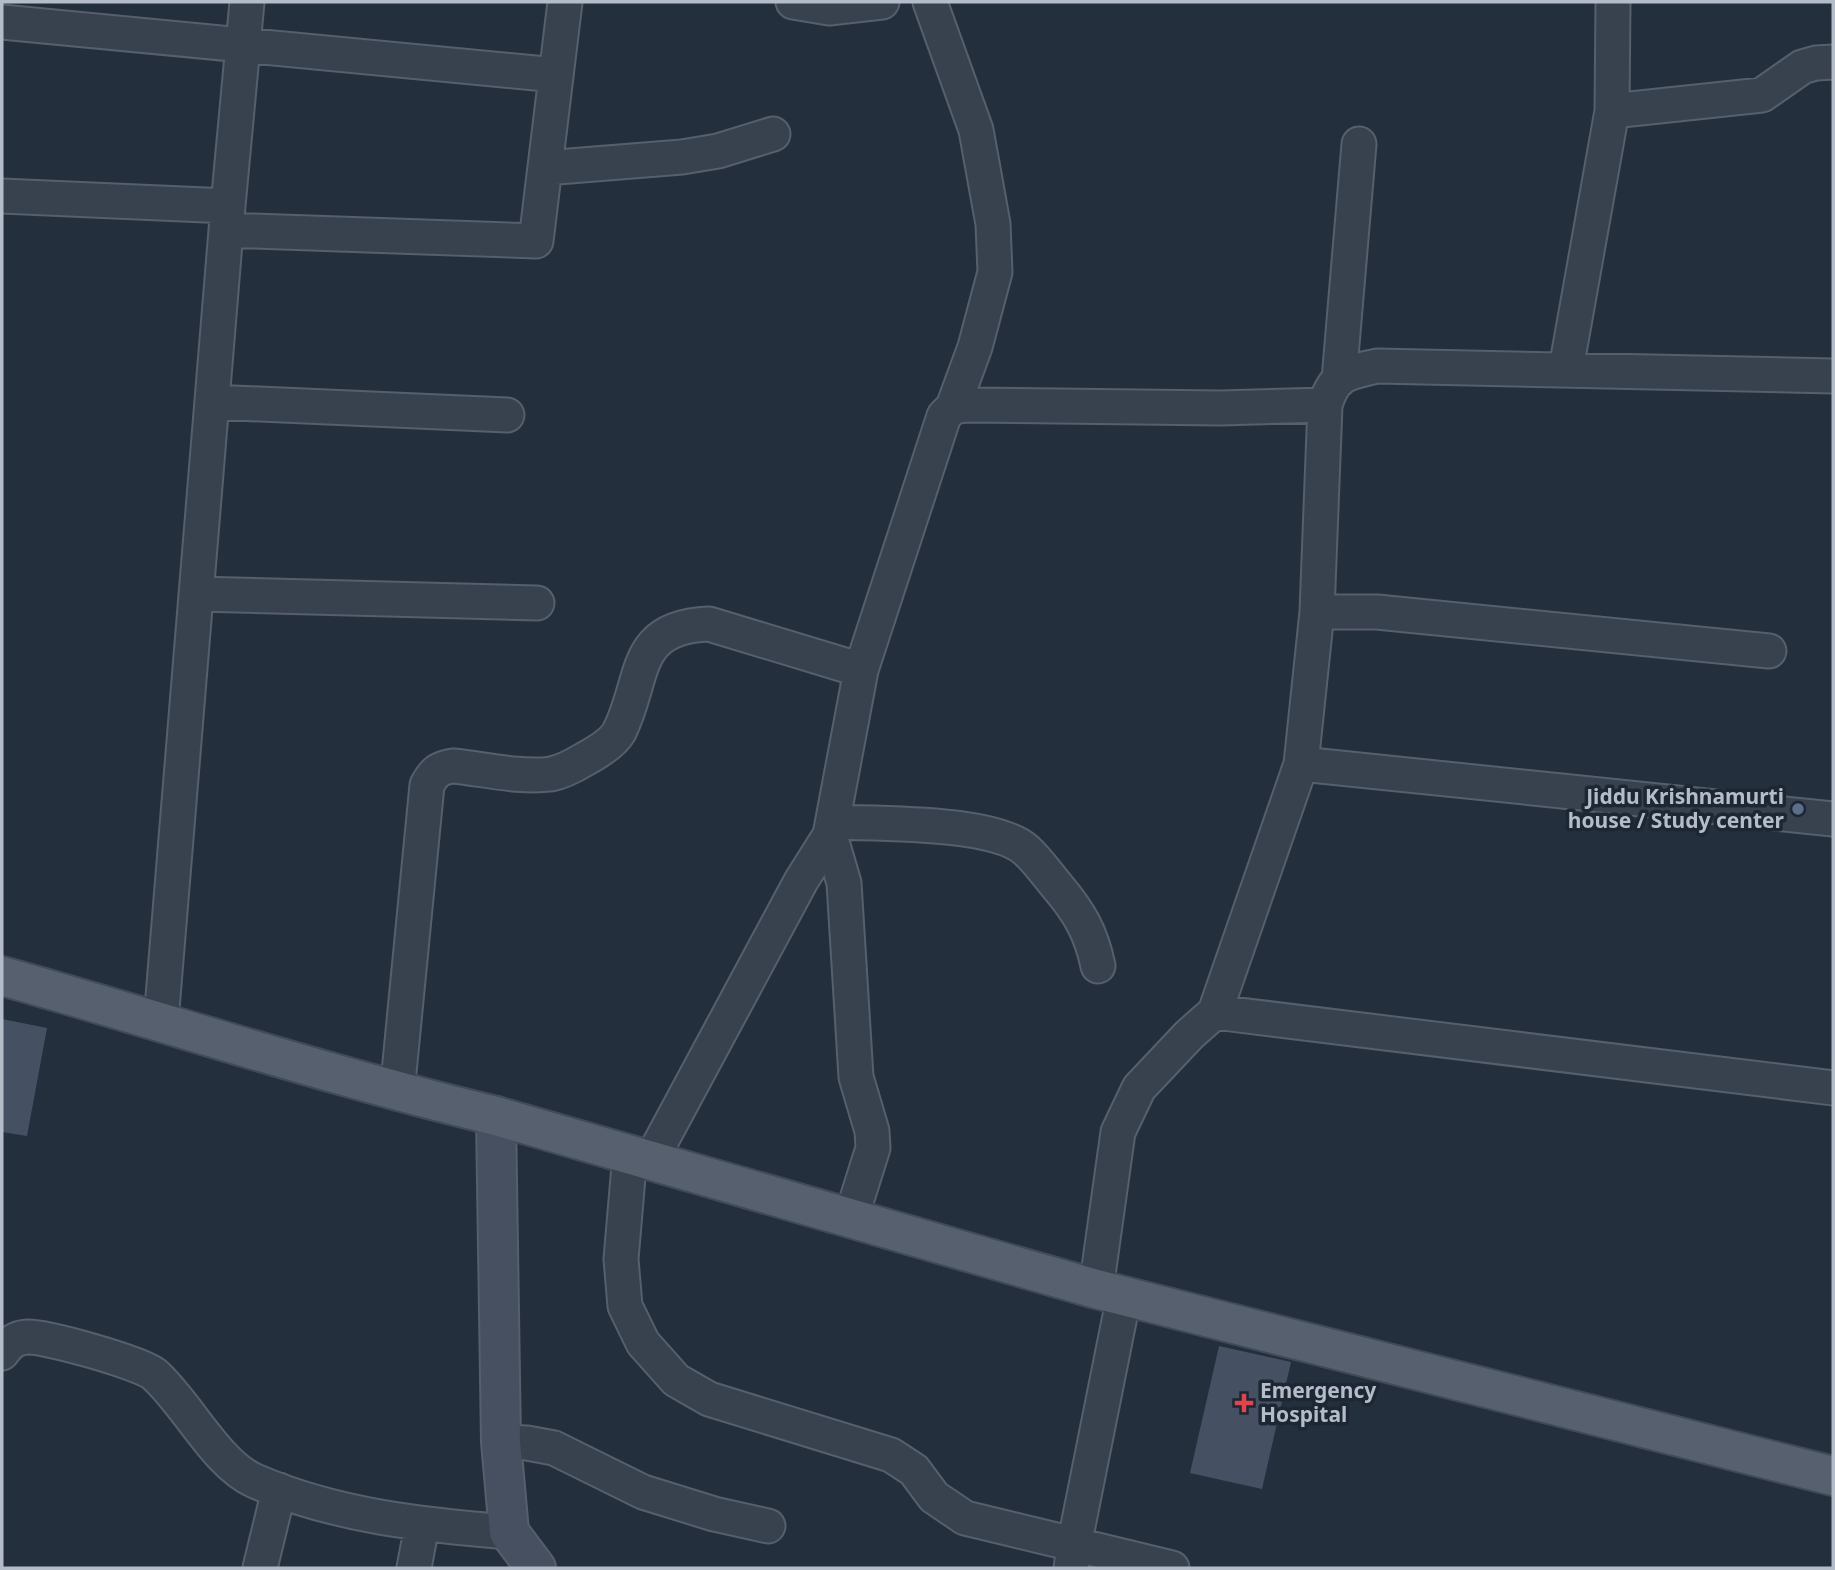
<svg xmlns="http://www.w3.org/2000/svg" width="1835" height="1570" font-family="'Noto Sans',sans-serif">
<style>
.building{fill:#455162}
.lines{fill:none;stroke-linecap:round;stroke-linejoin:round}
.street-casing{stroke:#565f6c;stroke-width:37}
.secondary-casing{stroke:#565f6c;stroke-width:42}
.primary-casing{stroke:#414a57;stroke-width:42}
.street{stroke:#38414e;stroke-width:33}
.secondary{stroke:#465061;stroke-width:38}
.primary{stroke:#56606e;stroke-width:38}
.service-dot{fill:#5c6f8a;stroke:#1d2633;stroke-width:2.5}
.health-dot{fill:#e0444e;stroke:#1d2633;stroke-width:2.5}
.labels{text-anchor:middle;stroke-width:7;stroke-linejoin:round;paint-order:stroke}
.poi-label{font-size:21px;font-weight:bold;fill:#b4bcc9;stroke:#1d2633;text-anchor:end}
</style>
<rect width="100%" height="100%" fill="#242f3e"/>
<!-- building -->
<path class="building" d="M 2,1019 L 47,1028 L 27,1136 L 2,1132 Z
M 1219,1346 L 1291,1362 L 1262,1489 L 1190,1473 Z"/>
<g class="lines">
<!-- street casing -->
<g class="street-casing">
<path id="street" d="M 793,2 L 829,8 L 882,2
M 930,2 L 976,130 L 993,224 L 995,272 L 975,347 L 953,407
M 2,22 L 556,75
M 1612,111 L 1762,95 L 1802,67 L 1816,63 L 1833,62
M 545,168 L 682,157 L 718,151 L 773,134
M 2,196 L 228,206
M 226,230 L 536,241 L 565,2
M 1566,369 L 1612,111 L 1613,2
M 1833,376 L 1377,366 C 1347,373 1335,373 1325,405 L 1317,612 L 1301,764 L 1833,819
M 1339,380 L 1359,144
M 212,402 L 507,415
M 196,594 L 537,603
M 1317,612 L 1377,612 L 1769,651
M 1301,764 L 1215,1012 L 1833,1088
M 833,822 C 878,824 993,821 1026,850 C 1037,860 1047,874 1057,886 C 1079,912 1091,932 1098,966
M 830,835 L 844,883 L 856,1077 L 872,1131 L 873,1148 L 851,1218
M 161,1021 L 228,206 L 247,2
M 397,1093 L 427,785 C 434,772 439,768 453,766 C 484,769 520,778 551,774 C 562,772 575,765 585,759 C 596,753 613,743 619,732 C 646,679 630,627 709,624 L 861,670
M 630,1154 L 621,1259 L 625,1306 L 643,1343 L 676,1380 L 709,1399 L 891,1455 L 914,1470 L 934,1497 L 965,1518 L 1172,1568
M 651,1160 L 801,881 L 830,835 L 861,670 L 944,416 L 953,407 L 966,405 L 1220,408 L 1325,405
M 1096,1289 L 1118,1132 L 1139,1088 L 1189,1035 L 1215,1012
M 2,1353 C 9,1343 15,1338 27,1337 C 46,1336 140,1363 154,1374 C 187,1403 216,1464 255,1481 C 336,1516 422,1525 509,1532
M 501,1442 L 527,1443 L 554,1448 L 643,1492 L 714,1514 L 768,1526
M 260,1568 L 279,1490
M 414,1568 L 422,1525
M 1071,1568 L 1074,1546 L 1124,1296"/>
</g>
<!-- secondary casing -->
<g class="secondary-casing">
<path id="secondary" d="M 496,1116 L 501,1442 L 509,1532 L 536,1568"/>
</g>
<!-- primary casing -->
<g class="primary-casing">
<path id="primary" d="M 2,976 C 166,1022 329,1076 496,1116 L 1096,1289 L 1833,1476"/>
</g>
<!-- street -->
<use href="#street" class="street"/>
<!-- secondary -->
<use href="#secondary" class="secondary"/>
<!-- primary -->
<use href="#primary" class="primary"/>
</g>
<!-- markers -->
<circle class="service-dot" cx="1798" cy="809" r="7"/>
<path class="health-dot" d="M1240.5 1392.5h7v7h7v7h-7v7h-7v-7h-7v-7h7z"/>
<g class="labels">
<!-- poi labels -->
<g class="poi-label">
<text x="1784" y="804">Jiddu Krishnamurti<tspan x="1784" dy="24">house / Study center</tspan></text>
<text x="1260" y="1398" text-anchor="start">Emergency<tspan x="1260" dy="24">Hospital</tspan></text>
</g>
</g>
<!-- border -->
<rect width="1835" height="1570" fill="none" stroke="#b4bcc9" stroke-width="7"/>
</svg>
